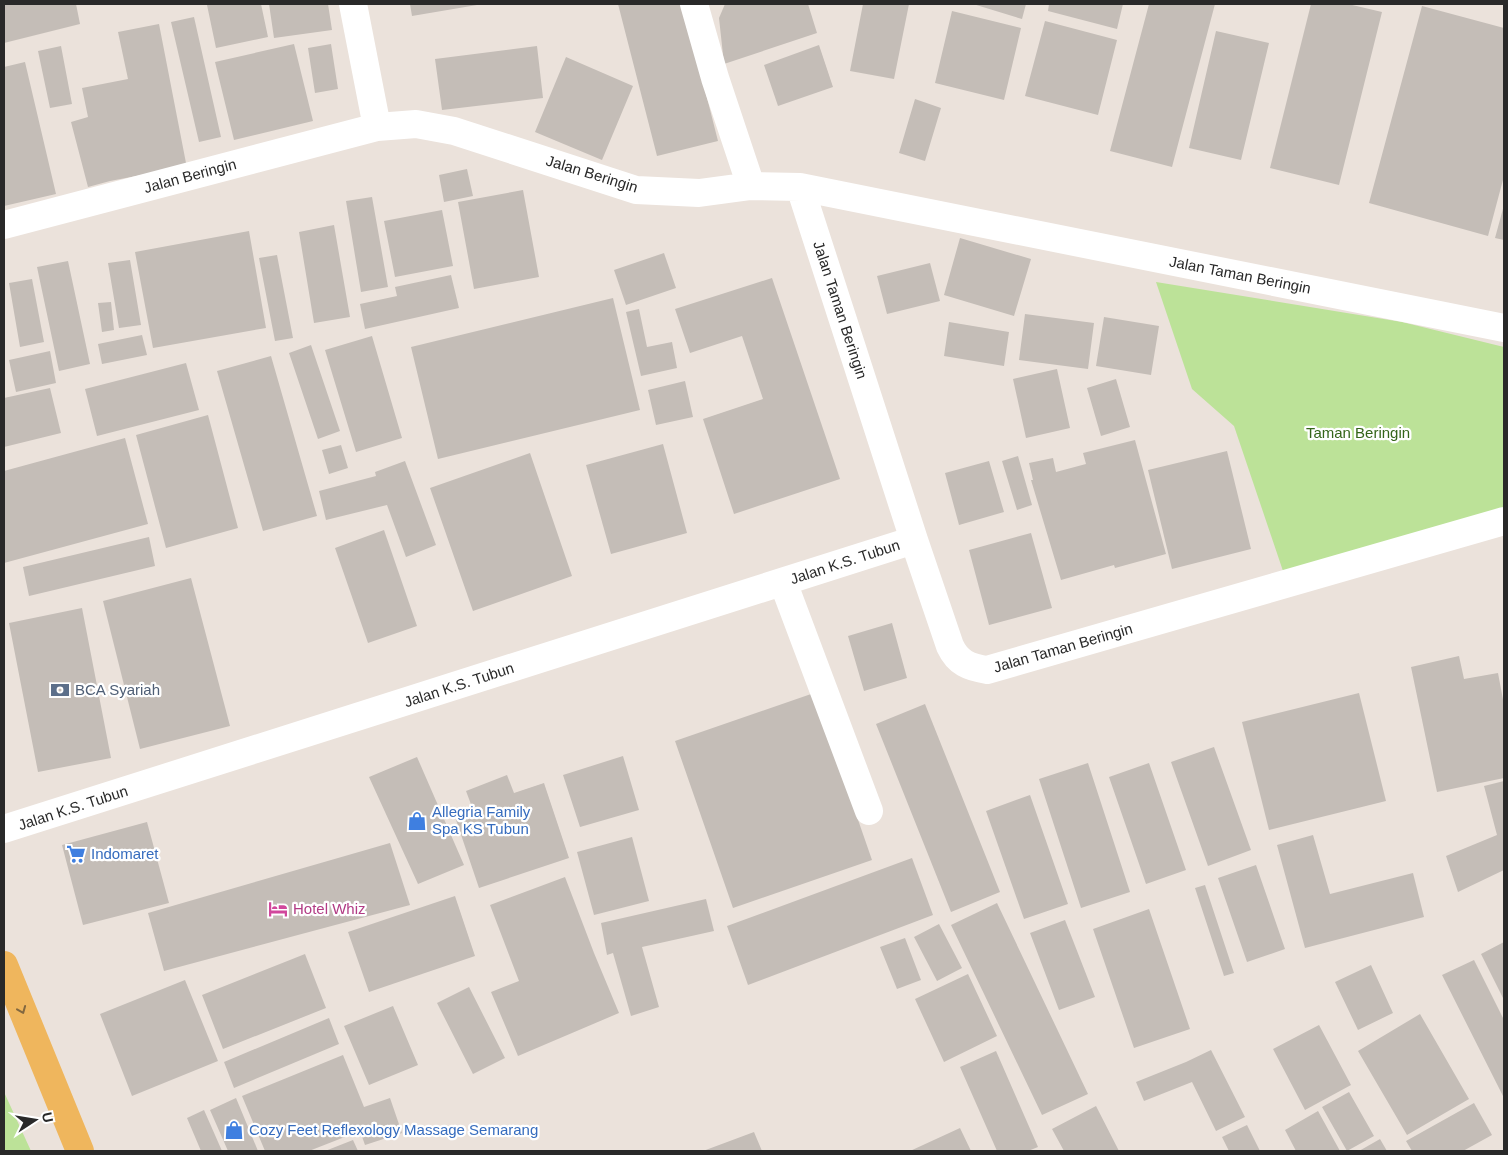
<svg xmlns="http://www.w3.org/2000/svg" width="1508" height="1155" font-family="Helvetica,sans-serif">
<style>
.green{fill:#bce298}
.building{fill:#c4bdb7}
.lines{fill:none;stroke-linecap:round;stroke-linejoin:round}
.minor{stroke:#fff;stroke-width:28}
.primary{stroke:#efb65d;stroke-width:28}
.oneway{stroke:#826840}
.labels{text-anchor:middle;stroke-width:4.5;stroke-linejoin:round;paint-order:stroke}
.street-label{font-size:15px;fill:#292929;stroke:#fff}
.park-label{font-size:15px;fill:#35651a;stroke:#fff}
.service-label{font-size:15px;fill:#4e5e75;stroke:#fff;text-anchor:start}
.shop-label{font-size:15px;fill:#366cbe;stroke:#fff;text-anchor:start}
.hotel-label{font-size:15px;fill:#b23c85;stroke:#fff;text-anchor:start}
</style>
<rect width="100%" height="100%" fill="#ebe2db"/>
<!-- green -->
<path class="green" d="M 1156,282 L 1402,322 L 1504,347 L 1504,513 L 1283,571 L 1234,426 L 1192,389 Z
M 4,1092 L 31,1151 L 4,1151 Z"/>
<!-- building -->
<path class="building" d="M 4,4 L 76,4 L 80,24 L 4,43 Z
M 212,4 L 261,4 L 268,37 L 216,48 L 207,5 Z
M 269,4 L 328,4 L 332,30 L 274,38 Z
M 410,4 L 477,4 L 477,5 L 412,16 Z
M 618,4 L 683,4 L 718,141 L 657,156 Z
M 725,4 L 808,4 L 817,33 L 724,64 L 719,18 Z
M 863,4 L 909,4 L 894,79 L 850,71 Z
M 973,4 L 1026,4 L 1022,19 Z
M 1049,4 L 1123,4 L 1117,29 L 1048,11 Z
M 1149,4 L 1215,4 L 1172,167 L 1110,151 Z
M 1311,4 L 1348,4 L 1382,12 L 1339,185 L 1270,168 Z
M 1422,6 L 1504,28 L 1504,176 L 1488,236 L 1369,203 Z
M 952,11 L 1021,28 L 1004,100 L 935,83 Z
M 194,17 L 221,137 L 199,142 L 171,22 Z
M 1045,21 L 1117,40 L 1098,115 L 1025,96 Z
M 159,24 L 186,163 L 184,167 L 110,181 L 88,187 L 71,122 L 88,117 L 82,88 L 128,79 L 118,32 Z
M 1216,31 L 1269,43 L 1241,160 L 1189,148 Z
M 294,44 L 313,121 L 234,140 L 215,62 Z
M 331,44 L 338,89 L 315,93 L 308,48 Z
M 819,45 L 833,87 L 778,106 L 764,65 Z
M 61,46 L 72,104 L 50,108 L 38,51 Z
M 537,46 L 543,98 L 442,110 L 435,59 Z
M 566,57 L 633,86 L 602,160 L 535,132 Z
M 25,62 L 56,194 L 4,206 L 4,67 Z
M 915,99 L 941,108 L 925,161 L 899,153 Z
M 467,169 L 473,196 L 444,202 L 439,175 Z
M 523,190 L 539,277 L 474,289 L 458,202 Z
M 372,197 L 388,287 L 361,292 L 346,201 Z
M 1504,205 L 1504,240 L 1495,238 Z
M 442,210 L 453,266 L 395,277 L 384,221 Z
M 334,225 L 350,317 L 314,323 L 299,232 Z
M 249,231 L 266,328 L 153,348 L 135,252 Z
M 960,238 L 1031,259 L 1014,316 L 944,295 Z
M 664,253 L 676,288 L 626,305 L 614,270 Z
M 277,255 L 293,338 L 275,341 L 259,258 Z
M 130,260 L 141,325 L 119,328 L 108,263 Z
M 68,261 L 90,364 L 59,371 L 37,267 Z
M 930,263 L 940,301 L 887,314 L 877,276 Z
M 451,275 L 459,308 L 365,329 L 360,304 L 397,296 L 395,287 Z
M 772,278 L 840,479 L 734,514 L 703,419 L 763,399 L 742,336 L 690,353 L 675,309 Z
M 32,279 L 44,342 L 20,347 L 9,283 Z
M 613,298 L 640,410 L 438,459 L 411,347 Z
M 111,302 L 114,330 L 102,332 L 98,303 Z
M 639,309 L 647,347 L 672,342 L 677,368 L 641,376 L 626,312 Z
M 1025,314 L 1094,323 L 1088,369 L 1019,360 Z
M 1104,317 L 1159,326 L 1151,375 L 1096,366 Z
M 949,322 L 1009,332 L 1004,366 L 944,356 Z
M 142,335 L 147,355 L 102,364 L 98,344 Z
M 372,336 L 402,438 L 356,452 L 325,350 Z
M 311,345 L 340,431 L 318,439 L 289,353 Z
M 50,351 L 56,383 L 16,392 L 9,360 Z
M 271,356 L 317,516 L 263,531 L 217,371 Z
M 186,363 L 199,410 L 97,436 L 85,389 Z
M 1057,369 L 1070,428 L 1026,438 L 1013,379 Z
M 1116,379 L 1130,427 L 1101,436 L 1087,388 Z
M 685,381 L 693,417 L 656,425 L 648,390 Z
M 50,388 L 61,433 L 4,447 L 4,398 Z
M 208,415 L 238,528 L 166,548 L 136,435 Z
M 125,438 L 148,524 L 4,563 L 4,471 Z
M 1135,440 L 1166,554 L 1115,568 L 1114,565 L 1061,580 L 1031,480 L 1033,480 L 1029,463 L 1053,458 L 1056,472 L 1086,464 L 1083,453 Z
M 663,444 L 687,533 L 611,554 L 586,465 Z
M 341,445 L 348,468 L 329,474 L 322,450 Z
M 1227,451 L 1251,549 L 1172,569 L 1148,470 Z
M 530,453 L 572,576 L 473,611 L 430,488 Z
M 1018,456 L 1032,505 L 1017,510 L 1002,461 Z
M 405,461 L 436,545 L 406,557 L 387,505 L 326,520 L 319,491 L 376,476 L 375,472 Z
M 989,461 L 1004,512 L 959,525 L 945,473 Z
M 384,530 L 417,626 L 368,643 L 335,548 Z
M 1031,533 L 1052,608 L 989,625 L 969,550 Z
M 149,537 L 155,566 L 29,596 L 23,567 Z
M 191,578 L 230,726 L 140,749 L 103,601 Z
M 82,608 L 111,758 L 38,772 L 9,623 Z
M 892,623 L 907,678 L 864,691 L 848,636 Z
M 1459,656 L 1464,679 L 1498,673 L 1504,705 L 1504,778 L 1437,792 L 1411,667 Z
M 814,693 L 872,860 L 733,908 L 675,741 Z
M 1359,693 L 1386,801 L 1269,830 L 1242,722 Z
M 925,704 L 1000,892 L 951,912 L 876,724 Z
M 1214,747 L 1251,850 L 1208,866 L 1171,762 Z
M 623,756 L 639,810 L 580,827 L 563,775 Z
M 417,757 L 464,865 L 418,884 L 369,777 Z
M 1088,763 L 1130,892 L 1081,908 L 1039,779 Z
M 1149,763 L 1186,870 L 1146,884 L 1109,777 Z
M 507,775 L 514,793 L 544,783 L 569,858 L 479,888 L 454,814 L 472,807 L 466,791 Z
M 1504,781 L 1504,870 L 1458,892 L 1446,856 L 1497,835 L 1484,786 Z
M 1030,795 L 1068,904 L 1024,919 L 986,811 Z
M 147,822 L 169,903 L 83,925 L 62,845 Z
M 1313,835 L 1330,894 L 1413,873 L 1424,917 L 1305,948 L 1277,845 Z
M 632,837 L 649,901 L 594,915 L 577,852 Z
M 390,843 L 410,905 L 164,971 L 148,913 Z
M 912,858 L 933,915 L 748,985 L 727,926 Z
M 1256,865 L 1285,949 L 1247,962 L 1218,878 Z
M 565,877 L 594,953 L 619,1013 L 518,1056 L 491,992 L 519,981 L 490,905 Z
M 1205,885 L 1234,973 L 1224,976 L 1195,888 Z
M 455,896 L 475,956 L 369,992 L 348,932 Z
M 706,899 L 714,931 L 642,947 L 659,1007 L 631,1016 L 613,953 L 607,955 L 601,923 Z
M 997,903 L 1088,1094 L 1042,1115 L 951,925 Z
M 1149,909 L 1190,1029 L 1134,1048 L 1093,929 Z
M 1065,920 L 1095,997 L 1059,1010 L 1030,933 Z
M 939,924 L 962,968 L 937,981 L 914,937 Z
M 905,938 L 921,980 L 897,989 L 880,947 Z
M 1504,942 L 1504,1000 L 1481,954 Z
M 305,954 L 326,1008 L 223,1049 L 202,995 Z
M 1474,960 L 1504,1020 L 1504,1098 L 1442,975 Z
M 1371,965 L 1393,1013 L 1358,1030 L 1335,982 Z
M 968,974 L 997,1036 L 944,1062 L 915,999 Z
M 185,980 L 218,1061 L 132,1096 L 100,1014 Z
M 469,987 L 505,1058 L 473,1074 L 437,1003 Z
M 393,1006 L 418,1065 L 369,1085 L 344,1026 Z
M 1420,1014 L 1469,1099 L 1407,1135 L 1358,1051 Z
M 329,1018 L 339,1044 L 234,1088 L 224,1062 Z
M 1319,1025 L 1351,1085 L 1305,1110 L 1273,1049 Z
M 1211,1050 L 1245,1117 L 1216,1131 L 1192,1082 L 1144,1101 L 1136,1082 L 1186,1062 Z
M 996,1051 L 1038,1147 L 1028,1151 L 997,1151 L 960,1067 Z
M 343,1055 L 364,1107 L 390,1098 L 402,1133 L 365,1145 L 360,1131 L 309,1151 L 265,1151 L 242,1096 Z
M 1349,1092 L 1374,1136 L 1347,1151 L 1322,1107 Z
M 236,1098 L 258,1151 L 228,1151 L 210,1110 Z
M 1474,1103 L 1492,1135 L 1463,1151 L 1412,1151 L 1406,1141 Z
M 1096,1106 L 1119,1151 L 1064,1151 L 1052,1129 Z
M 204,1110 L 222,1151 L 201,1151 L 187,1118 Z
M 1318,1111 L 1340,1151 L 1296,1151 L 1285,1130 Z
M 1247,1125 L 1260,1151 L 1229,1151 L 1222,1137 Z
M 960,1128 L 971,1151 L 910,1151 Z
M 754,1132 L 762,1151 L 703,1151 Z
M 1380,1139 L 1387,1151 L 1359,1151 Z
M 353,1140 L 358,1151 L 325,1151 Z"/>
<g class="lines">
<!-- minor -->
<path class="minor" d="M 353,4 L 377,127
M 694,4 L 715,78 L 751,186
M 800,187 L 914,540 L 950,646 C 958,663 969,667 987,670 L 1504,521
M 4,225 L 377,127 L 416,124 L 454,131 L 636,190 L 699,193 L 751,186 L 800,187 L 1504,328
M 783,582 L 869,811
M 4,829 L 914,540"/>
<!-- primary -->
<path class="primary" d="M 4,965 L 80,1151"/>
</g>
<!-- one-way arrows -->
<defs><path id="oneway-chevron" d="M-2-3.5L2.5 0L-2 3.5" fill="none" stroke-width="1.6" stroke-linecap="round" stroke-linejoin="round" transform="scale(1.25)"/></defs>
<use class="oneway" href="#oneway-chevron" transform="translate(22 1010) rotate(68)"/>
<!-- icons -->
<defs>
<g id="bank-bare" transform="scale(1.5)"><path d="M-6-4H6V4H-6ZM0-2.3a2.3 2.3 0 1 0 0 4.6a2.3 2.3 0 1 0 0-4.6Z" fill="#5c6f8a" stroke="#fff" stroke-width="2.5" paint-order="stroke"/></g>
<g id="shop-bare" transform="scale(1.5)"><path d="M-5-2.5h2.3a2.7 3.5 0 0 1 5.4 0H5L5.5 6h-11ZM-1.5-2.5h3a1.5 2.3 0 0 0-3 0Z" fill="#3f7fe0" stroke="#fff" stroke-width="2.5" paint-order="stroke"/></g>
<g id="supermarket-bare" transform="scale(1.5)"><path d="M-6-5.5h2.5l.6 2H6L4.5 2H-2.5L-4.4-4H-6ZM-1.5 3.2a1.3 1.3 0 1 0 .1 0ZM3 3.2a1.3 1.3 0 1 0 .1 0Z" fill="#3f7fe0" stroke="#fff" stroke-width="2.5" paint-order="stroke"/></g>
<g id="hotel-bare" transform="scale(1.5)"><path d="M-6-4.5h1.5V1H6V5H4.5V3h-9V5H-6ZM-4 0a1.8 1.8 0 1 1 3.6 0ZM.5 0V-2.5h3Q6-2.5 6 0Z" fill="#d1479c" stroke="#fff" stroke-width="2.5" paint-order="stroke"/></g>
</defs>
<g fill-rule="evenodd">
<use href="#bank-bare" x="60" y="690"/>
<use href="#shop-bare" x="417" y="821"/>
<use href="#supermarket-bare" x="76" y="854"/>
<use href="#hotel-bare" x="278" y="909"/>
<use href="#shop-bare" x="234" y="1130"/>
</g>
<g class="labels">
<!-- street labels -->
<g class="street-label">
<text transform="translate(592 174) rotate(17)" y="5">Jalan Beringin</text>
<text transform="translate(190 176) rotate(-15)" y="5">Jalan Beringin</text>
<text transform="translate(1240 275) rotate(11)" y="5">Jalan Taman Beringin</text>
<text transform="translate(840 310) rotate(72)" y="5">Jalan Taman Beringin</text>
<text transform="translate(845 562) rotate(-18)" y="5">Jalan K.S. Tubun</text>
<text transform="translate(1063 648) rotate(-16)" y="5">Jalan Taman Beringin</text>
<text transform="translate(459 685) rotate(-18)" y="5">Jalan K.S. Tubun</text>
<text transform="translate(73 808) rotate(-18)" y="5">Jalan K.S. Tubun</text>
</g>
<!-- park labels -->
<g class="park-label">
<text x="1358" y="438">Taman Beringin</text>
</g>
<!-- service labels -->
<g class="service-label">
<text x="75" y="695">BCA Syariah</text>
</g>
<!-- shop labels -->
<g class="shop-label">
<text x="432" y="817">Allegria Family<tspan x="432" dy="17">Spa KS Tubun</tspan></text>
<text x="91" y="859">Indomaret</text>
<text x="249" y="1135">Cozy Feet Reflexology Massage Semarang</text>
</g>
<!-- hotel labels -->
<g class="hotel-label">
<text x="293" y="914">Hotel Whiz</text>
</g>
</g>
<!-- border -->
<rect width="1508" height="1155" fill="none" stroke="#292929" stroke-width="10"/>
<!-- north arrow -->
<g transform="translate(35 1120) rotate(78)" stroke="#ffffff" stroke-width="4" paint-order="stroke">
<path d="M0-4L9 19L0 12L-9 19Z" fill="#292929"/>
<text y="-8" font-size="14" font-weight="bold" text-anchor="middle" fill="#292929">U</text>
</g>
</svg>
